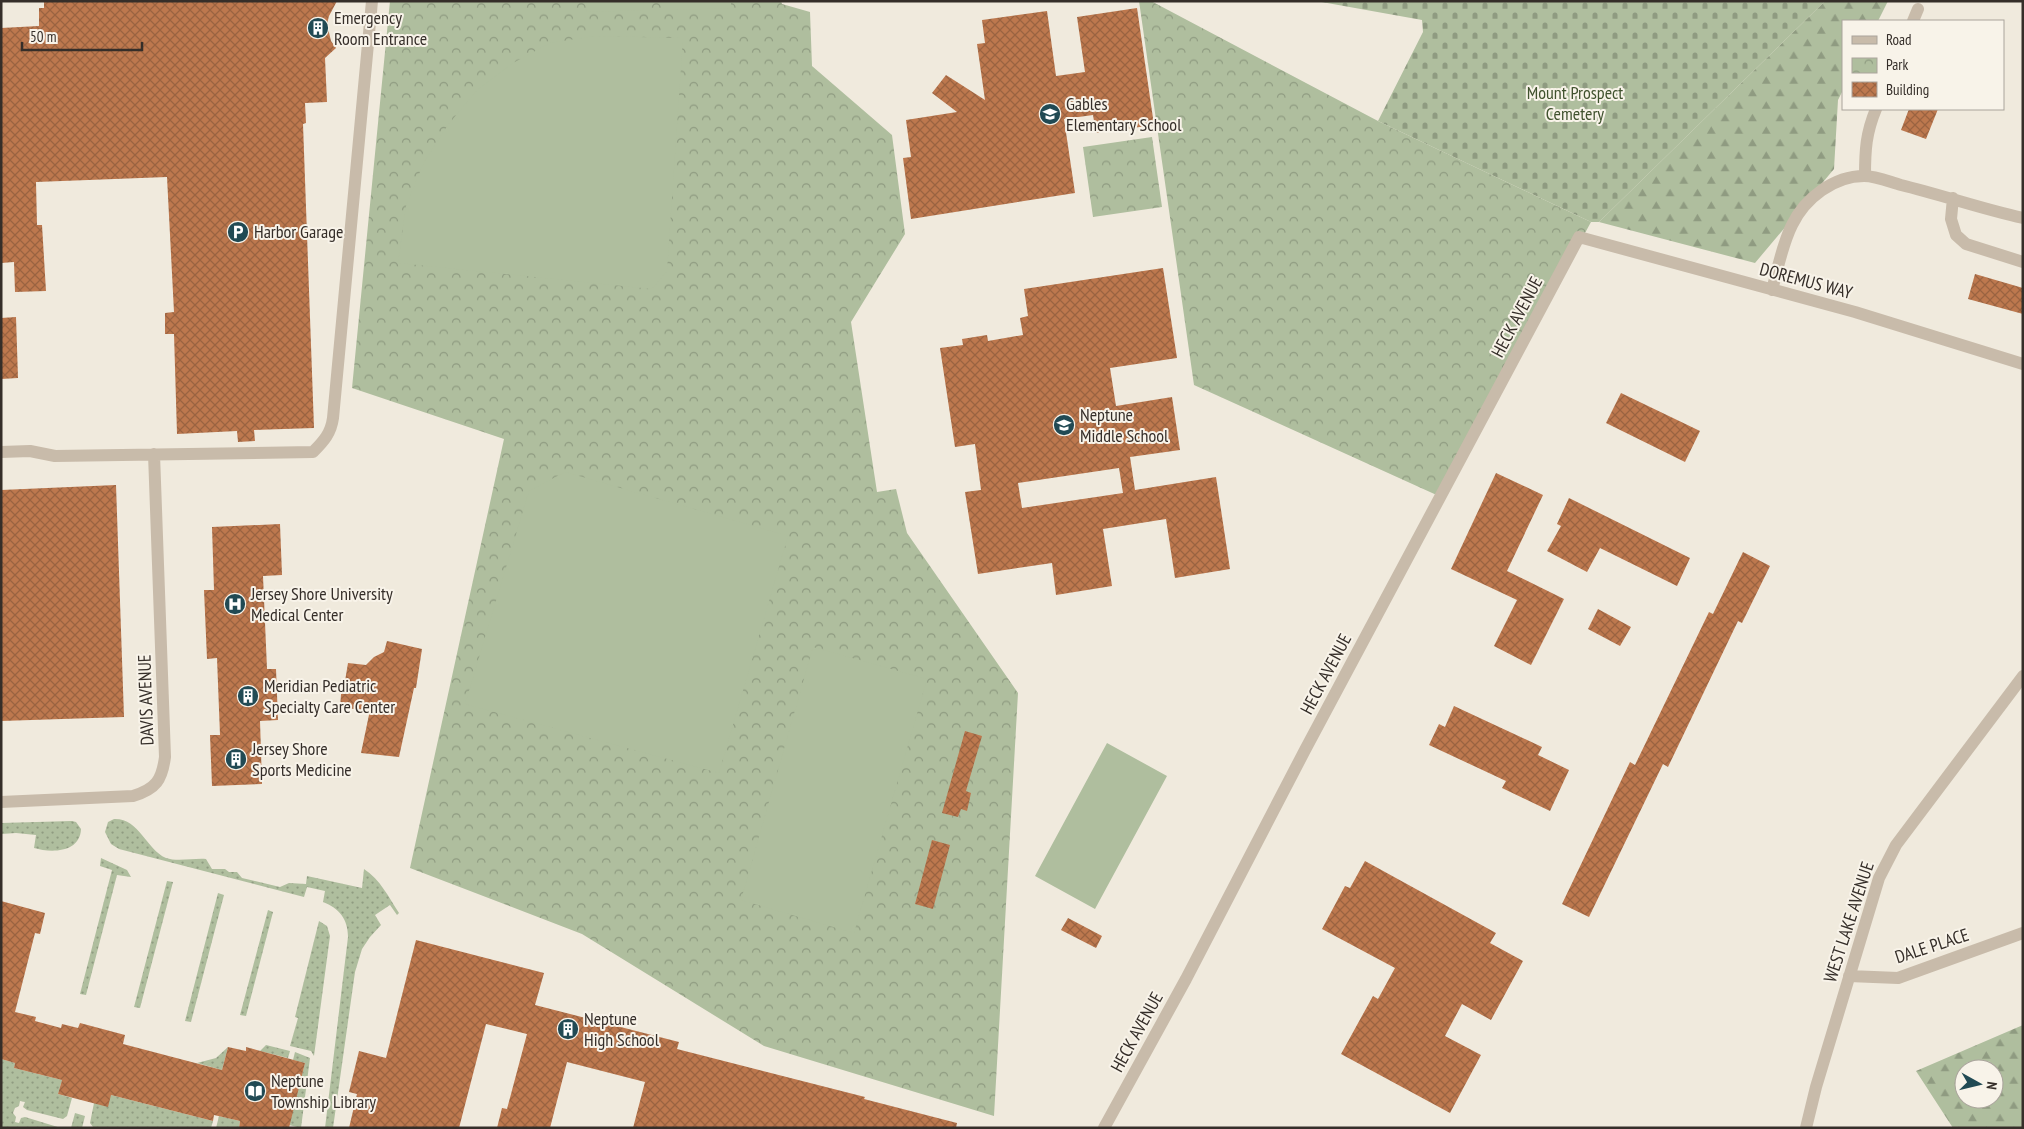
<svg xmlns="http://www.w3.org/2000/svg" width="2024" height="1129" font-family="'PT Sans Narrow',sans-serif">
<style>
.grass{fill:url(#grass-dots)}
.forest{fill:url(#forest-firs);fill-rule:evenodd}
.cemetery{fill:url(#cemetery-stones)}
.park{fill:url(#park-crowns)}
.garden{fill:#afbe9e}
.building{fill:url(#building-cross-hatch);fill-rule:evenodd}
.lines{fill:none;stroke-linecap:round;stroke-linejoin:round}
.minor{stroke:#c8bbaa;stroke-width:12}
.labels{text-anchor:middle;stroke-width:4;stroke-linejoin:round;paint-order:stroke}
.poi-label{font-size:18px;fill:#352e29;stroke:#f8f3e9;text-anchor:start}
.park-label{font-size:18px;fill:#40522e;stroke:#f8f3e9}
.street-label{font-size:18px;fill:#352e29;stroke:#f8f3e9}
</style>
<defs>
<pattern id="grass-dots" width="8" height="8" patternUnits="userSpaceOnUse" patternTransform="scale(1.25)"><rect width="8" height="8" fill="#afbe9e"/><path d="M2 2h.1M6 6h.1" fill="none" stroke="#8f9b81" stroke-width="1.8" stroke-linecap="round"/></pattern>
<pattern id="forest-firs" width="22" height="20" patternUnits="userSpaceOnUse" patternTransform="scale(1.25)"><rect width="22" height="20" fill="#afbe9e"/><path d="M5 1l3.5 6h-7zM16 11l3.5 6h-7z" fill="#8f9b81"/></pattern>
<pattern id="cemetery-stones" width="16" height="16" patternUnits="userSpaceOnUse" patternTransform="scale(1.25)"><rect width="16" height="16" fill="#afbe9e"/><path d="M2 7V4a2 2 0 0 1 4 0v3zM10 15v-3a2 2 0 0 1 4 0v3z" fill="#8f9b81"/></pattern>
<pattern id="park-crowns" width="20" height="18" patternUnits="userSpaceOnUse" patternTransform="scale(1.25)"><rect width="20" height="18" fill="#afbe9e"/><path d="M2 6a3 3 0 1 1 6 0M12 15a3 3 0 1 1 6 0" fill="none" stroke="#8f9b81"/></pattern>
<pattern id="building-cross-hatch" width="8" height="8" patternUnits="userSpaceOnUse" patternTransform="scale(1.25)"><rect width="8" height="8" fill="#bd784e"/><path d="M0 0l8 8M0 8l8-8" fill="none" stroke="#9a6341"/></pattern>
</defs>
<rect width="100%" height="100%" fill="#f0eadd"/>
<!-- grass -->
<path class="grass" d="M 114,819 C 139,818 146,849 166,858 C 177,862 194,858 206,859 L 212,869 L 225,869 L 229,872 L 237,872 L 242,878 L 280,887 L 289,883 L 306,884 L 307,876 L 362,888 L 364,869 C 380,879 389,898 399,913 L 397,915 L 390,905 L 375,915 L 381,925 L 370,937 L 362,949 L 355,972 L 333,1128 L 325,1128 L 348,937 C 348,919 339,908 323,902 L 325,891 L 307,887 L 304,897 L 119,849 L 111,844 L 105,832 L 108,822 Z
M 72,821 L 76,822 L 81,829 C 80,853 51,853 34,848 L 36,835 L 16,833 L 1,834 L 1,823 Z
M 101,858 L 127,870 L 131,877 L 117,875 L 86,995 L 80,994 L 112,870 L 100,866 Z
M 167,881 L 173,882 L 140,1008 L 134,1007 Z
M 218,893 L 224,895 L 191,1022 L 185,1021 Z
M 268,910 L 273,912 L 246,1016 L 240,1015 Z
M 319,921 L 327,926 L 330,936 L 314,1056 L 311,1051 L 290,1046 L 298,1018 L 295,1017 Z
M 266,1045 L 290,1051 L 288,1058 L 260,1051 Z
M 228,1047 L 222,1070 L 197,1063 L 216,1058 Z
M 295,1052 L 310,1058 L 301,1128 L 289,1125 L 305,1063 L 293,1060 Z
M 1,1059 L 15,1063 L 14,1068 L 62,1080 L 58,1094 L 72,1098 L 67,1116 L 63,1119 L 27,1110 L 23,1107 L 25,1102 L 20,1101 L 19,1106 L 15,1108 L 13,1113 L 16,1117 L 15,1122 L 19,1123 L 21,1118 L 25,1117 L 61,1128 L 1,1128 Z
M 111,1095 L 213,1121 L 211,1128 L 93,1127 L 90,1123 L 94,1103 Z
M 75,1113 L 85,1116 L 82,1128 L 71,1128 Z
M 219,1116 L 240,1121 L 239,1128 L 216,1128 Z"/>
<!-- forest -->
<path class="forest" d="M 1825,1 L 1888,1 L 1878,21 L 1843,21 L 1843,90 L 1838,100 L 1834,169 L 1755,263 L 1599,222 Z
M 2023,1025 L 2023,1128 L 1953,1128 L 1916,1071 ZM 1964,1069 L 1994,1069 L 1994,1099 L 1964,1099 Z"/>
<!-- cemetery -->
<path class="cemetery" d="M 1316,1 L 1825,1 L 1599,222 L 1591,222 L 1378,121 L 1423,32 L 1422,20 Z"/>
<!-- park -->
<path class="park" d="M 390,1 L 781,1 L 782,4 L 810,12 L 812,66 L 892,135 L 905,234 L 851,322 L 877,492 L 896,489 L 907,533 L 1018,693 L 994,1116 L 764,1046 L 582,934 L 410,868 L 504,439 L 352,388 Z
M 1139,1 L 1151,1 L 1378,121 L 1591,222 L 1441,497 L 1194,385 Z
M 1152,137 L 1162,207 L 1093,217 L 1083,147 Z"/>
<!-- garden -->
<path class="garden" d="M 586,1 L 643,1 L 644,10 L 587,12 Z
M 674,1 L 731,1 L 731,8 L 674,10 Z
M 594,36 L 683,38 L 667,271 L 652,289 L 398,263 L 406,206 L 424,162 L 448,125 L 477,90 L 513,63 L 550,43 Z
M 565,472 L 788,536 L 719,773 L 465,704 L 529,491 Z
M 813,647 L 927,679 L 854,933 L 741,900 Z
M 1107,743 L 1167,776 L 1095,909 L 1035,876 Z"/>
<!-- building -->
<path class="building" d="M 44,1 L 337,1 L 329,16 L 327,24 L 331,41 L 336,48 L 325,58 L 327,102 L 305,103 L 306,123 L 303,124 L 314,428 L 254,430 L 255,441 L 238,442 L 237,431 L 177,434 L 174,334 L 165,334 L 165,313 L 174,312 L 167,177 L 36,182 L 37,225 L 42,225 L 46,291 L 15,292 L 14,262 L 1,263 L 1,28 L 39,26 L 39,8 L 44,8 Z
M 1137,8 L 1154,125 L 1096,133 L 1093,115 L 1064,119 L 1075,193 L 911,219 L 903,158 L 911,157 L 906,120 L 957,112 L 932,93 L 946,75 L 985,100 L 977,44 L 985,43 L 982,20 L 1047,11 L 1056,76 L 1085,72 L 1077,17 Z
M 1909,109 L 1938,109 L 1926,139 L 1901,130 Z
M 1163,268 L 1177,358 L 1110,368 L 1116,406 L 1172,397 L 1180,450 L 1130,457 L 1135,490 L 1216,477 L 1230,569 L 1175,578 L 1166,519 L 1103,529 L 1112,586 L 1056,595 L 1052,563 L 978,574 L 965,492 L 981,490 L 975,444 L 955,447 L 940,348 L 963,345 L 962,339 L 987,335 L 988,341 L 1023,335 L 1020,318 L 1028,316 L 1024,289 ZM 1119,468 L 1123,493 L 1022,508 L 1018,483 Z
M 1975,274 L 2023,288 L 2023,314 L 1968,299 Z
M 16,317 L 18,378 L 1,379 L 1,318 Z
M 1621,393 L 1700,431 L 1685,462 L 1606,423 Z
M 1496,473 L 1543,495 L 1507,571 L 1564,599 L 1531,665 L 1494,646 L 1517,600 L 1451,569 Z
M 116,485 L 124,717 L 1,721 L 1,490 Z
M 1569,498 L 1690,558 L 1677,586 L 1600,548 L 1587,572 L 1547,551 L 1561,526 L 1557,524 Z
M 280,524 L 282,575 L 263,576 L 267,669 L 276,669 L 278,720 L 260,721 L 262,784 L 212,786 L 210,735 L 220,735 L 217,658 L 207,659 L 204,590 L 214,590 L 212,527 Z
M 1743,552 L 1770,566 L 1742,623 L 1738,621 L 1668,767 L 1663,764 L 1589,917 L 1562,904 L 1630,762 L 1635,765 L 1709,612 L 1713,614 Z
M 1598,609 L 1631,627 L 1620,646 L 1588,629 Z
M 387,641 L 422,649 L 416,688 L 414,688 L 399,757 L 361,753 L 370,710 L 340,708 L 342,681 L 345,681 L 348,663 L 366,665 L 374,657 L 384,652 Z
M 1454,706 L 1542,747 L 1538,755 L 1569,770 L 1550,811 L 1502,788 L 1506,781 L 1429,745 L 1439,724 L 1445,727 Z
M 965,731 L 982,736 L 966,791 L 971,793 L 967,811 L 961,809 L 958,817 L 942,813 Z
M 932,840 L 950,845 L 933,909 L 915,904 Z
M 1365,861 L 1496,933 L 1490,943 L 1523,961 L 1491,1020 L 1462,1004 L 1445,1036 L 1481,1055 L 1450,1113 L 1341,1054 L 1373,996 L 1378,999 L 1395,968 L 1322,929 L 1345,886 L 1350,888 Z
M 1,901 L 45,913 L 40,934 L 35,933 L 15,1012 L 36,1017 L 35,1021 L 61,1028 L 62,1024 L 78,1028 L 80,1023 L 125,1035 L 123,1044 L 222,1070 L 228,1047 L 246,1051 L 246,1047 L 305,1063 L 289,1128 L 239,1128 L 240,1121 L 214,1115 L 213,1121 L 111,1095 L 108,1107 L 58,1094 L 62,1080 L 14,1068 L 15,1063 L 1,1059 Z
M 1068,918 L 1102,936 L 1096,948 L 1061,930 Z
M 416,940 L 544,973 L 535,1005 L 679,1042 L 677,1049 L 865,1097 L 864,1099 L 957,1123 L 956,1128 L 633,1128 L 645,1082 L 567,1062 L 550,1128 L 497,1128 L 502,1108 L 507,1109 L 527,1034 L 486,1024 L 459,1128 L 349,1128 L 357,1094 L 349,1092 L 359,1051 L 386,1058 Z"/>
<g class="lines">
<!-- minor -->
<path class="minor" d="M 1913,21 L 1918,9
M 1865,176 C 1865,150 1866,133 1876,109
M 1953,198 L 1951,219 L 1956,235 L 1966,244 L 2023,262
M 1772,290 C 1778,268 1782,245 1792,225 C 1805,198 1834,176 1864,176 C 1876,176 1890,182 1901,185 C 1942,195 1982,209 2023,218
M 1,452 L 30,451 L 55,456 L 313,452 C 324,441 331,433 333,418 L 372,1
M 1,802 L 133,796 C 156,789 162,780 165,757 L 154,454
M 1849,976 L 1898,978 L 2023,933
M 1104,1128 L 1186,979 L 1305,750 L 1579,237 L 1855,312 L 2023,364
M 1806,1128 L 1816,1087 L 1879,878 L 1896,845 L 2023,676"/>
</g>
<!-- icons -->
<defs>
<g id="building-disc" transform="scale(1.125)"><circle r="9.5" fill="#214a54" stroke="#f8f3e9"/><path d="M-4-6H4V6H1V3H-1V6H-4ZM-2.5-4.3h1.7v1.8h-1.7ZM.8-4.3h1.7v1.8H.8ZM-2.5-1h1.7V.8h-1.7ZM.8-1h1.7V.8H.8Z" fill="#fff"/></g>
<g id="school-disc" transform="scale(1.125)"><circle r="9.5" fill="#214a54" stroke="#f8f3e9"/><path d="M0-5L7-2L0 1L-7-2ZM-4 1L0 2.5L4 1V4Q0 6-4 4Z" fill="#fff"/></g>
<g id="parking-disc" transform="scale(1.125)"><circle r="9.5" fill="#214a54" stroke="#f8f3e9"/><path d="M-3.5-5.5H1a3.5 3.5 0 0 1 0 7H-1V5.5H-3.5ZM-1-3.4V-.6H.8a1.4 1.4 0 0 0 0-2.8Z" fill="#fff"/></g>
<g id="hospital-disc" transform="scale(1.125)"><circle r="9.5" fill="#214a54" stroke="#f8f3e9"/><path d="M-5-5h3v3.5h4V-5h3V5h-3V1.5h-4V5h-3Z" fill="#fff"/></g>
<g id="library-disc" transform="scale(1.125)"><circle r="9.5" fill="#214a54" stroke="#f8f3e9"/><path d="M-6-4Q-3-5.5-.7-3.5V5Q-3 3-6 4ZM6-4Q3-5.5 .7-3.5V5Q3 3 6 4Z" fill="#fff"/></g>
</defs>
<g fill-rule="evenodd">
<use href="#building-disc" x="318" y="28"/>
<use href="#school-disc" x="1050" y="114"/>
<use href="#parking-disc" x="238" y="232"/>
<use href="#school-disc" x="1064" y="425"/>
<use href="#hospital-disc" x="235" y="604"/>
<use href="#building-disc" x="248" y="696"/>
<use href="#building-disc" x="236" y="759"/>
<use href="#building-disc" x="568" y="1029"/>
<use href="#library-disc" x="255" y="1091"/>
</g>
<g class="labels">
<!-- poi labels -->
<g class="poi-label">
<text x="334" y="24">Emergency<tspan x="334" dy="21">Room Entrance</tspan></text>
<text x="1066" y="110">Gables<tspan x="1066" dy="21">Elementary School</tspan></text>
<text x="254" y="238">Harbor Garage</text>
<text x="1080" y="421">Neptune<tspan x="1080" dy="21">Middle School</tspan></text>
<text x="251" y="600">Jersey Shore University<tspan x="251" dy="21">Medical Center</tspan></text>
<text x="264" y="692">Meridian Pediatric<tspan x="264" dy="21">Specialty Care Center</tspan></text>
<text x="252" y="755">Jersey Shore<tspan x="252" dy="21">Sports Medicine</tspan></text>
<text x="584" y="1025">Neptune<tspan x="584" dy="21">High School</tspan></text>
<text x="271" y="1087">Neptune<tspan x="271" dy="21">Township Library</tspan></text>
</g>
<!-- park labels -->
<g class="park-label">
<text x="1575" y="99">Mount Prospect<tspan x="1575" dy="21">Cemetery</tspan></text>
</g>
<!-- street labels -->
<g class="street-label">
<text transform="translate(1806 281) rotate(15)" y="6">DOREMUS WAY</text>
<text transform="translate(1517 317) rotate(-62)" y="6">HECK AVENUE</text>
<text transform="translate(1326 674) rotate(-62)" y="6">HECK AVENUE</text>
<text transform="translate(146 700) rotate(-92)" y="6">DAVIS AVENUE</text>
<text transform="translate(1849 922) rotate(-72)" y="6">WEST LAKE AVENUE</text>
<text transform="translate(1932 946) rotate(-18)" y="6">DALE PLACE</text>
<text transform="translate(1137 1032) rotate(-61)" y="6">HECK AVENUE</text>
</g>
</g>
<!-- border -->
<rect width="2024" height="1129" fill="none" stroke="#352e29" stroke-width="5"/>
<!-- legend -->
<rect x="1842" y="20" width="162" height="90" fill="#f8f3e9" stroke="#aaa49c"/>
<rect x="1852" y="36" width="25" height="8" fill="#c8bbaa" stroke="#aaa49c"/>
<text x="1886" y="45" font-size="15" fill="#352e29">Road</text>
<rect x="1852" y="58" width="25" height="15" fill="url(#park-crowns)" stroke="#aaa49c"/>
<text x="1886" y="70" font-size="15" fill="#352e29">Park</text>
<rect x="1852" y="82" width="25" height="15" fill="url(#building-cross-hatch)" stroke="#aaa49c"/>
<text x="1886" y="95" font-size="15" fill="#352e29">Building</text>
<!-- north arrow -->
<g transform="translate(1979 1084) rotate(98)"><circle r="24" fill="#f8f3e9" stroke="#aaa49c"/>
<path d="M0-4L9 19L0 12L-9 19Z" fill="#214a54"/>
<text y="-8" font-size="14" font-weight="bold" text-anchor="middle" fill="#352e29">N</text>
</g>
<!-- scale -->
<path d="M22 42v8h120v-8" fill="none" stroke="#352e29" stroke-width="2.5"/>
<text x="30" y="42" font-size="15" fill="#352e29" stroke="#f8f3e9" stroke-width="4" paint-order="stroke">50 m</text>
</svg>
